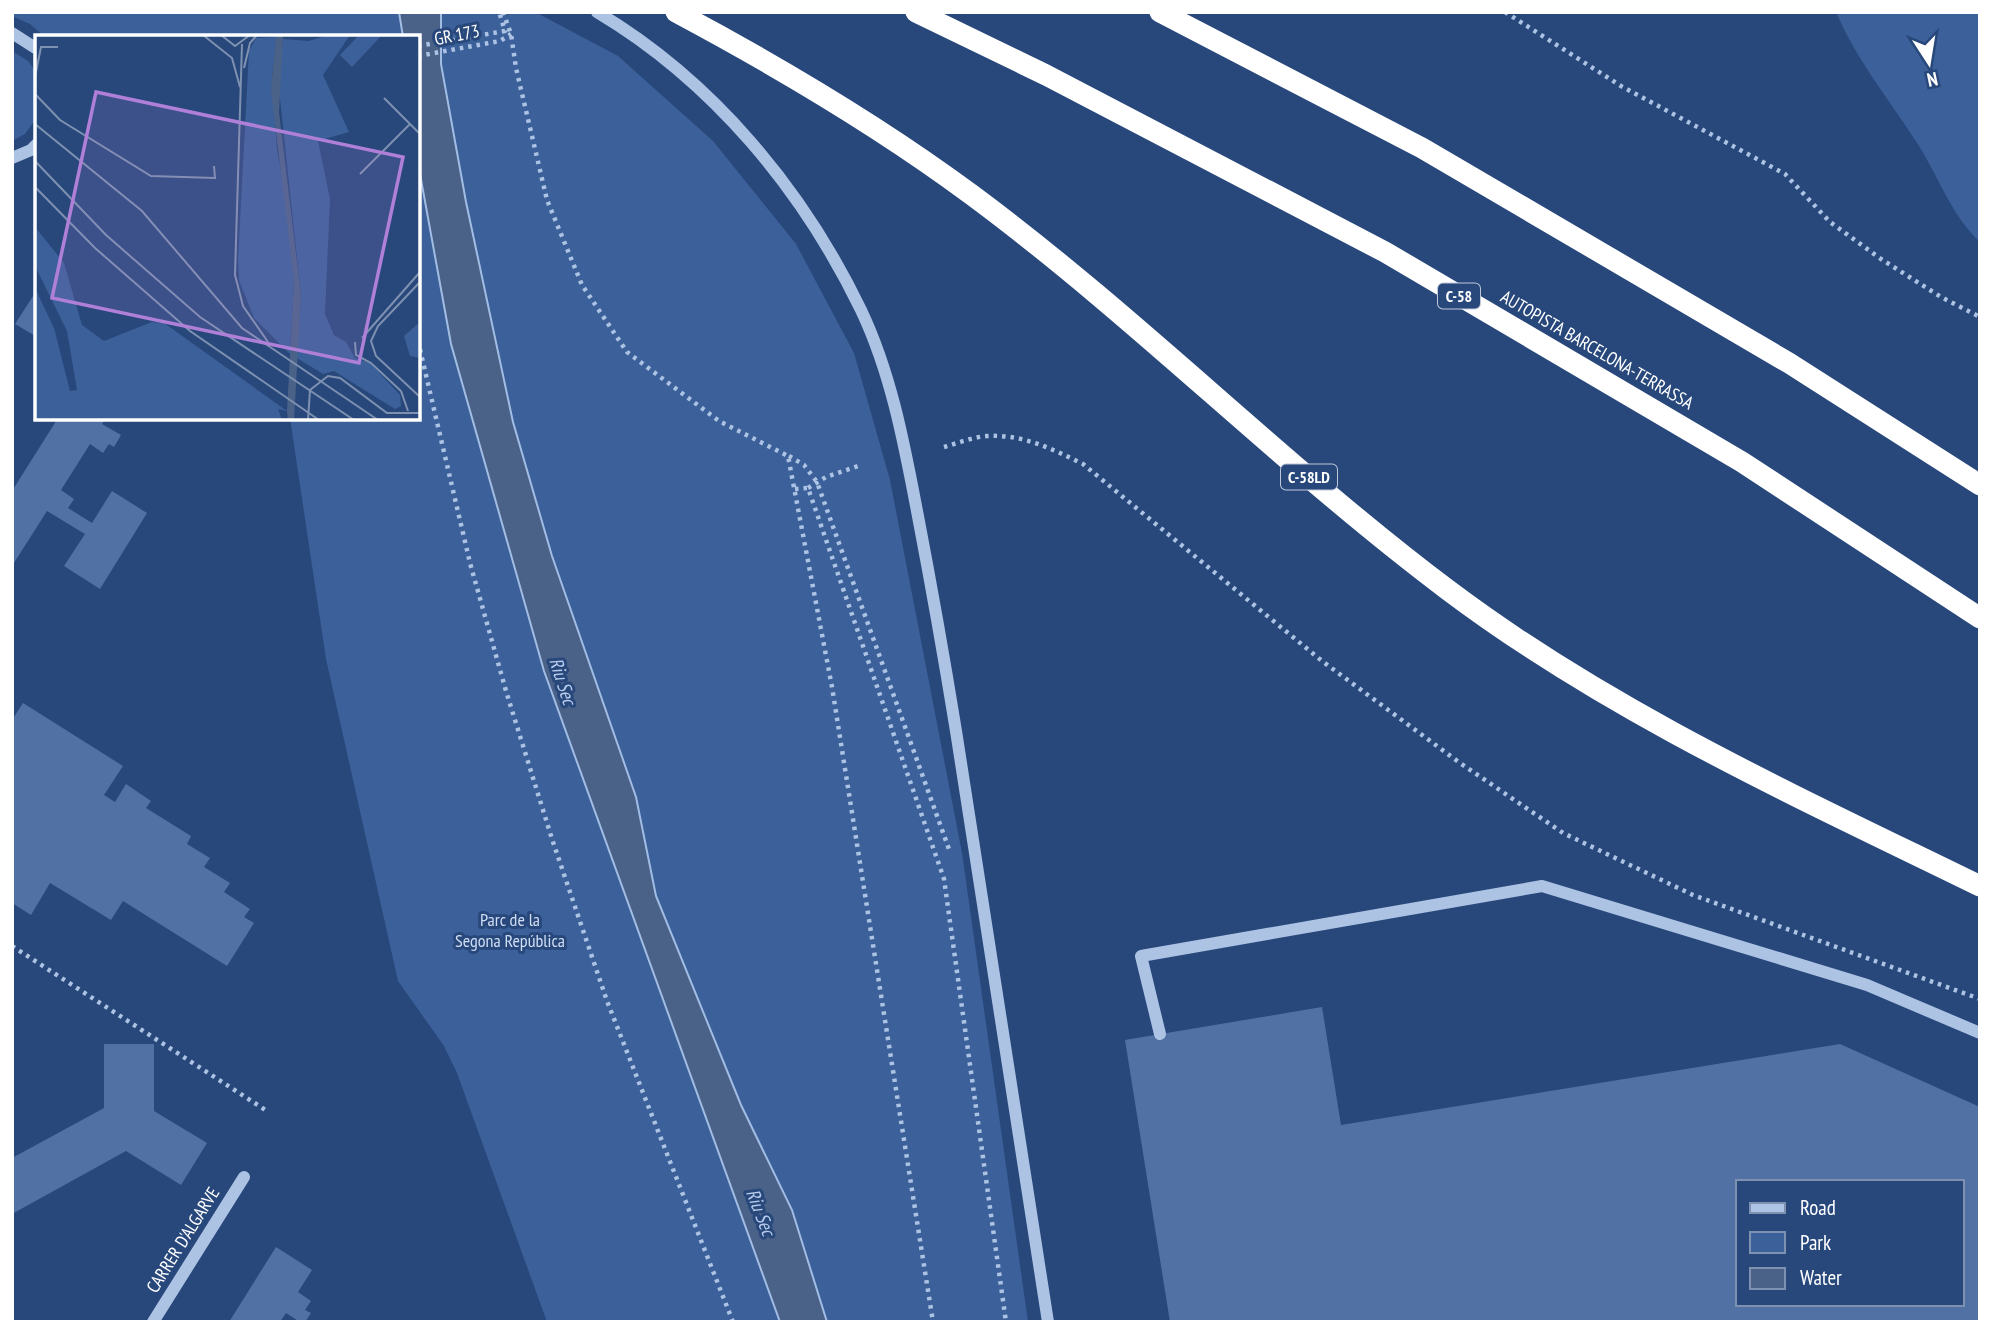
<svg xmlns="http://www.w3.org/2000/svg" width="1992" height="1334" font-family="'PT Sans Narrow',sans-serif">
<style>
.green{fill:#3c609a}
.water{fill:#4b6288;stroke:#a2bde4;stroke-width:2}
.building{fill:#5171a5;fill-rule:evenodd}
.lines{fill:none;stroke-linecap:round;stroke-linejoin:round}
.path{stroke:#adc3e4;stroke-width:4.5;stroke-dasharray:3.5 5;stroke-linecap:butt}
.minor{stroke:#adc3e4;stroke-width:12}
.highway{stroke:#fff;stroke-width:21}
.labels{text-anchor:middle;stroke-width:6;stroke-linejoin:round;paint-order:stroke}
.shield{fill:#28487c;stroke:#bec8d8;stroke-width:2}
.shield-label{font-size:16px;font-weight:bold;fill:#fff}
.street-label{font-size:18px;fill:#fff;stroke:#28487c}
.park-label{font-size:18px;fill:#d0def4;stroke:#28487c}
.water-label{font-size:19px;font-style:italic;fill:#b8cdec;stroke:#28487c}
.inset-road{fill:none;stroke:#7e91b0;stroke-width:2}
.view{fill:#b080d9;fill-opacity:0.15;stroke:#b080d9;stroke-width:3.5}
.inset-edge{fill:none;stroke:#fff;stroke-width:3.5}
</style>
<rect width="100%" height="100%" fill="#28487c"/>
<!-- green -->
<path class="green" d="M 12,12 L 399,12 L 403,37 L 45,37 L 30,24 L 12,16 Z
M 441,12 L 535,12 L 618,56 L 713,141 L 796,244 L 854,353 L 890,480 L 962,853 L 1028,1322 L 827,1322 L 792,1210 L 741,1105 L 656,896 L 636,797 L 552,556 L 513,422 L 466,202 L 441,64 Z
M 1836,12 L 1980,12 L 1980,242 C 1952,216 1939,178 1919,146 C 1891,102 1857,61 1836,12 Z
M 12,51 L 28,61 L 37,73 L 37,117 L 25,134 L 12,141 Z
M 418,163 L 451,344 L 544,670 L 780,1322 L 547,1322 L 457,1073 L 444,1046 L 398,981 L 326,659 L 290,418 L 418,418 Z"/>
<!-- water -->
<path class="water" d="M 399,12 L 441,12 L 441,64 L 466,202 L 513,422 L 552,556 L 636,797 L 656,896 L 741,1105 L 792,1210 L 827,1322 L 780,1322 L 544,671 L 451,344 L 418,163 L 418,37 L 403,37 Z"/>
<!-- building -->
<path class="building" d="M 37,290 L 37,337 L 15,324 Z
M 58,418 L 106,418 L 102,424 L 121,435 L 114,447 L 109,444 L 103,453 L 90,444 L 61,490 L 74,499 L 68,508 L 92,523 L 112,491 L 147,513 L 100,589 L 64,566 L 85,534 L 47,511 L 12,566 L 12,491 Z
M 23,703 L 123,766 L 104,795 L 115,802 L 126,784 L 151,801 L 146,808 L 191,836 L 187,844 L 210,858 L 204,867 L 230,883 L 224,892 L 250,909 L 244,917 L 254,923 L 227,966 L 123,901 L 111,920 L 50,883 L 31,915 L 12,903 L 12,720 Z
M 1322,1007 L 1341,1125 L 1840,1044 L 1980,1107 L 1980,1322 L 1170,1322 L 1125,1040 ZM 1738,1182 L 1962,1182 L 1962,1304 L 1738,1304 Z
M 104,1044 L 154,1044 L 154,1111 L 207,1143 L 181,1185 L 126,1151 L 12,1214 L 12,1158 L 104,1108 Z
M 276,1247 L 312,1270 L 298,1292 L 311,1301 L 305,1310 L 311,1313 L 305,1322 L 300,1322 L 286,1313 L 280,1322 L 229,1322 Z"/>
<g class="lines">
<!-- path -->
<path class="path" d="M 503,12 L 511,34 L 516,68 L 547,200 L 582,285 L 627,352 L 719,421 L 788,456 L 832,687 L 933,1322
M 1505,12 L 1621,86 L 1785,174 L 1830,222 L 1881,259 L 1941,297 L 1980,317
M 418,46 L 505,31 L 499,12
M 418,56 L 500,41 L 511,34
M 418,341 L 470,563 L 506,691 L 552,839 L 607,1001 L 733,1322
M 944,447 C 958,443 973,437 987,436 C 1023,434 1052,449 1083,464 L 1322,661 L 1460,763 L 1563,833 L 1693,895 L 1980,999
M 789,456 L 804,465 L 817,482 L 950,852
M 808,488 L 826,477 L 861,465
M 795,489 L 808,488 L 944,879 L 1006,1322
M 12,946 L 267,1111"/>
<!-- minor -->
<path class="minor" d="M 597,12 C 713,81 803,190 861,310 C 891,373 904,443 917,511 C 931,584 944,657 956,731 C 986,928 1017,1125 1048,1322
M 12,33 L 37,49
M 12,158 L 31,150 L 37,144
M 1160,1034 L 1141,956 L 1542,886 L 1867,985 L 1980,1033
M 153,1322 L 244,1177"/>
<!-- highway -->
<path class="highway" d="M 676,12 C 779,67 879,126 972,195 C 1138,318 1283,466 1448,590 C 1610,712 1798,797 1980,886
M 916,12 L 1046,75 L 1385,252 L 1742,462 L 1980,618
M 1160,12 L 1422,148 L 1789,363 L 1980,485"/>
</g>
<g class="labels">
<!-- shield labels -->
<g class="shield">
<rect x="1438" y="283.5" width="42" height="25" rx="5"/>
<rect x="1281" y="464.5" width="56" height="25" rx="5"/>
</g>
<g class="shield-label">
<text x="1459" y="302">C-58</text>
<text x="1309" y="483">C-58LD</text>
</g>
<!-- street labels -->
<g class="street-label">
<text transform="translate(457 35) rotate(-11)" y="6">GR 173</text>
<text transform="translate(1597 350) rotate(30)" y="6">AUTOPISTA BARCELONA-TERRASSA</text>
<text transform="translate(183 1240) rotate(-58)" y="6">CARRER D'ALGARVE</text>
</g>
<!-- park labels -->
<g class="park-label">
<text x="510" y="926">Parc de la<tspan x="510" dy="21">Segona República</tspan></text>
</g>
<!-- water labels -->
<g class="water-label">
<text transform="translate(563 681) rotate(72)" y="7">Riu Sec</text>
<text transform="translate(761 1212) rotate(69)" y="7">Riu Sec</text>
</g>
</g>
<!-- overview -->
<g transform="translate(35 35)">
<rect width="385" height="385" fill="#28487c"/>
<path d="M 293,0 L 315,0 L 288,40 L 314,97 L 283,106 L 295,164 L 290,279 L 299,300 L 311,307 L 320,323 L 335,328 L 365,360 L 366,371 L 360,374 L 299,336 L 288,339 L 262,323 L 266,260 L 243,45 L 248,4 L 274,6 ZM 324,0 L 347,0 L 317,32 L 305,20 ZM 241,2 L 237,43 L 242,115 L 252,168 L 259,246 L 255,319 L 219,283 L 204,245 L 203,225 L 214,16 L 221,3 ZM 0,192 L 29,228 L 47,290 L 69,306 L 117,287 L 129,288 L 252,376 L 243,374 L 247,385 L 0,385 L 0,253 L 19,293 L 35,356 L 42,355 L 32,296 L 0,231 ZM 385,287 L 385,323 L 375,321 L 369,301 Z" fill="#3c609a"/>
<path d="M 241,0 L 248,0 L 244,77 L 266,260 L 259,385 L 253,385 L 252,376 L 259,246 L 236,55 Z" fill="#4b6288"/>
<path class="inset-road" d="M 168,0 L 197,23 L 205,52M 186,0 L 200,11 L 215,0M 207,9 L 200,240 L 208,271 L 233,307M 209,33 L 215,8 L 222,0M 0,42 L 6,12 L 23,12M 0,59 L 25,85 L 116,141 L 180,143 L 179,131M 349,63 L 385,99M 0,89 L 107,176 L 207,293 L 343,385M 0,126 L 71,200 L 165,282 L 319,385M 325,139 L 375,89M 0,152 L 60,213 L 155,296 L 284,385M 385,247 L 343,291 L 336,306 L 341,321 L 385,362M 327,303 L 385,237M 320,307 L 321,320 L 336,328 L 366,356 L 373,376M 273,385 L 275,355 L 293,341 L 305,343 L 352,378 L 385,378"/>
<path class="view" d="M 61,57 L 368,122 L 324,328 L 17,263 Z"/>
<rect width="385" height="385" class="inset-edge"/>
</g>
<!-- border -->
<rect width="1992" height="1334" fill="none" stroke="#ffffff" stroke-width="28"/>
<!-- legend -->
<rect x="1736" y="1180" width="228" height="126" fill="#28487c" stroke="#7e91b0" stroke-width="2"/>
<rect x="1750" y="1203" width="35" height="10" fill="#adc3e4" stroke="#7e91b0" stroke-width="2"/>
<text x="1800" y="1215" font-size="21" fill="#ffffff">Road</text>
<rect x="1750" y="1232" width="35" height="21" fill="#3c609a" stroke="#7e91b0" stroke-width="2"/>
<text x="1800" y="1250" font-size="21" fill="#ffffff">Park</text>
<rect x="1750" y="1268" width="35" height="21" fill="#4b6288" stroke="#7e91b0" stroke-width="2"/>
<text x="1800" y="1285" font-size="21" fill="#ffffff">Water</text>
<!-- north arrow -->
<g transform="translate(1929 63) rotate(168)" stroke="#28487c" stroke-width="5" paint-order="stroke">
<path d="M0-5L12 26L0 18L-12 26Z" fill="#ffffff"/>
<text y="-10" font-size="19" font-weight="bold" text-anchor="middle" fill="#ffffff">N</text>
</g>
</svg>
